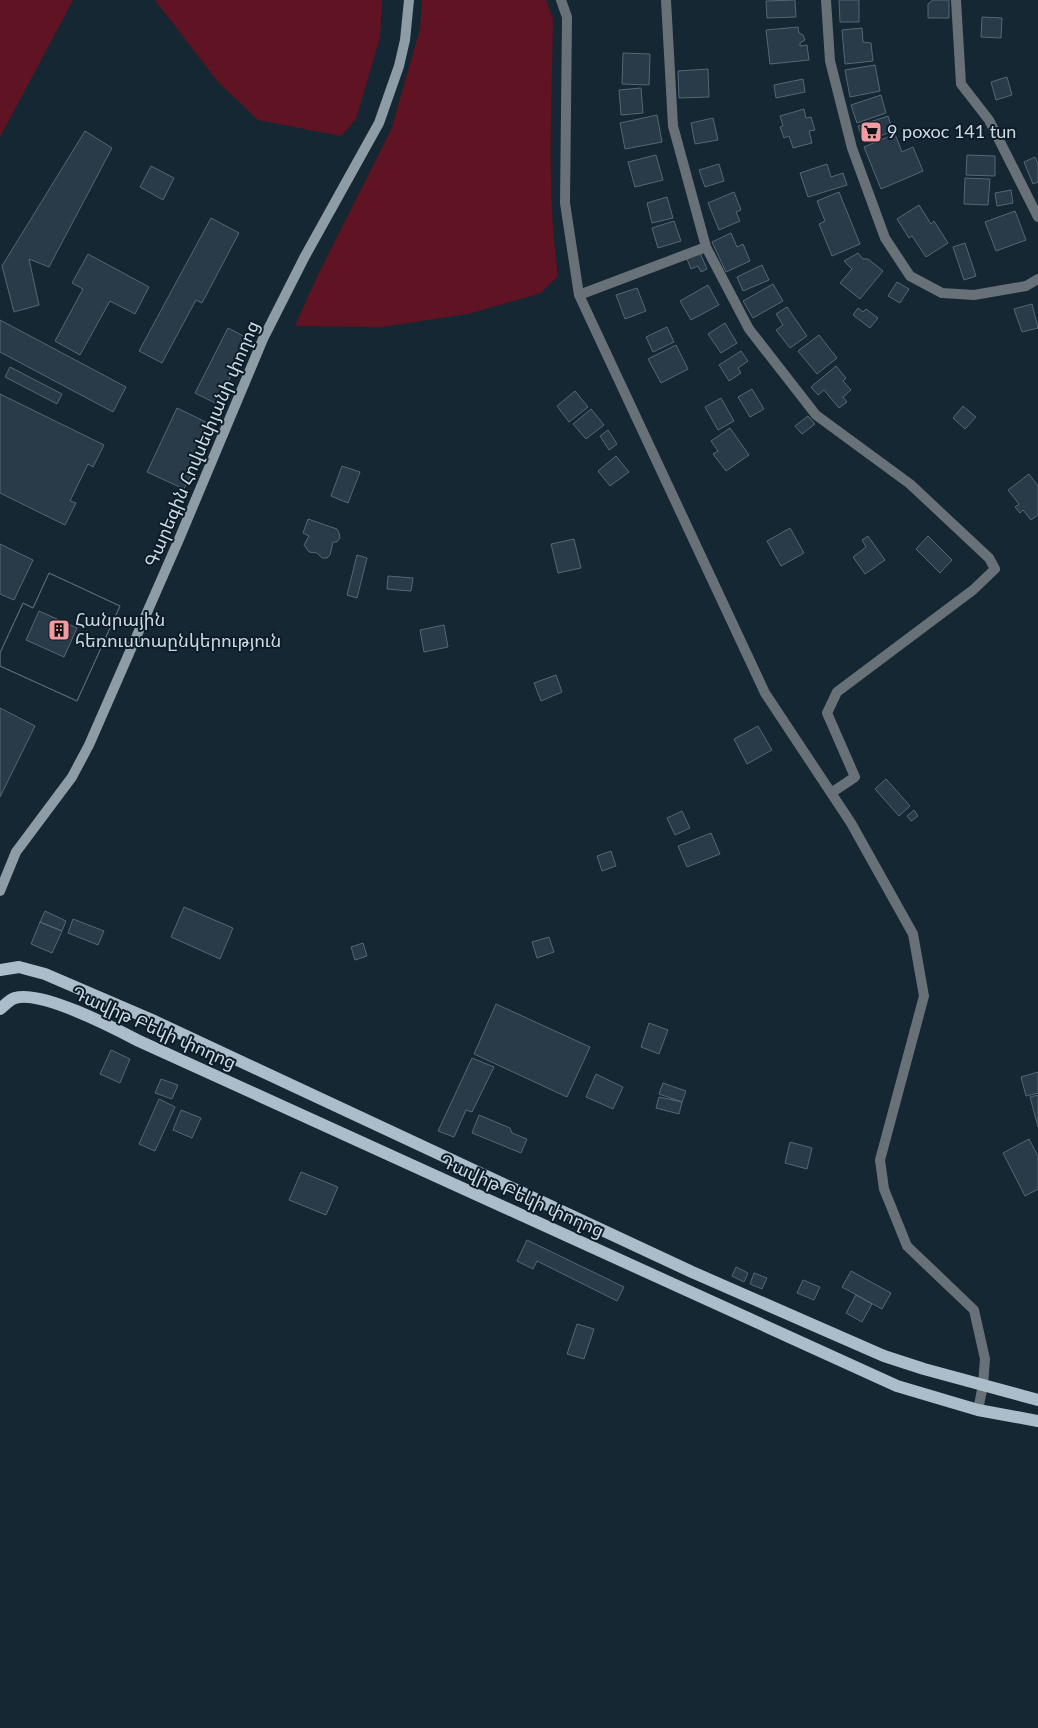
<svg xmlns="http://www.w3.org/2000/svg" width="1038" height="1728" font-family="Lato,'Noto Sans Armenian',sans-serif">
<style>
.green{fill:#601322}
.building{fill:#293b48;stroke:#546775;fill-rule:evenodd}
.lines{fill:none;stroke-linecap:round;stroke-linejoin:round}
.street{stroke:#687177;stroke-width:10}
.secondary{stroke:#8e9ca6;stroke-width:10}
.primary{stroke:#abbdcb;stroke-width:12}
.labels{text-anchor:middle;stroke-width:4;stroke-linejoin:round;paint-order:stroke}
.poi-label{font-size:18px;fill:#ced9e1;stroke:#0c1d29;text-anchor:start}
.street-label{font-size:18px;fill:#ced9e1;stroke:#0c1d29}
</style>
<rect width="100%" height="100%" fill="#152733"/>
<!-- green -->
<path class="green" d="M 0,0 L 73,0 L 0,137 Z
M 155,0 L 382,0 L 380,37 L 356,119 L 341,136 L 258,120 L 218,82 Z
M 422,0 L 546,0 L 553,19 C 552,105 546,191 558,276 L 541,293 L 468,314 L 382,327 L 295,326 L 316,279 L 391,130 L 420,29 Z"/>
<!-- building -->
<path class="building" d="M 795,0 L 796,17 L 767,18 L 766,1 Z
M 839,0 L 859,0 L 859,22 L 840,22 Z
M 933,0 L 949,0 L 949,18 L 928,18 L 928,4 Z
M 982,17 L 1002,18 L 1001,38 L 981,37 Z
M 798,27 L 799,33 L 803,35 L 805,40 L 800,43 L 800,46 L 807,45 L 809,60 L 770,64 L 766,30 Z
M 862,28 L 863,42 L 871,43 L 873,61 L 845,64 L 842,30 Z
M 623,53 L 650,54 L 649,85 L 622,84 Z
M 875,65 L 880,91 L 850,97 L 845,70 Z
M 708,69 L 709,97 L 679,98 L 678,71 Z
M 1007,77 L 1012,95 L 996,100 L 991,82 Z
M 803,79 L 805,92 L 776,98 L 774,85 Z
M 641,88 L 643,113 L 621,115 L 619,90 Z
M 881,95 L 886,113 L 857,123 L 851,105 Z
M 804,109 L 806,118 L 811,117 L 815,130 L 809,131 L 812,143 L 793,148 L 789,136 L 784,138 L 780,127 L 783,126 L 780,116 Z
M 657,115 L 662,142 L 625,149 L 620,123 Z
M 888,116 L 893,131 L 864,142 L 858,126 Z
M 713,118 L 718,140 L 695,144 L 691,123 Z
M 85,131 L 112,148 L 49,267 L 29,259 L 39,305 L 14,312 L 2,266 Z
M 895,134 L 902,152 L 913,147 L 923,171 L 881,189 L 864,147 Z
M 656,155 L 663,180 L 635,187 L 628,162 Z
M 967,155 L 995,156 L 995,176 L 966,175 Z
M 1035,157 L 1038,164 L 1038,182 L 1033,184 L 1024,162 Z
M 719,164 L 724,181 L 705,187 L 699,170 Z
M 827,164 L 831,177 L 843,173 L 847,185 L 808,197 L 800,173 Z
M 151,166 L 174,178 L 163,200 L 140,187 Z
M 965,178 L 990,179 L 988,205 L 964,204 Z
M 1011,190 L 1013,203 L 997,206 L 995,193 Z
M 734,192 L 741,210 L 736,212 L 740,221 L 719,230 L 708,203 Z
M 839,192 L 860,244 L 832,256 L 819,224 L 825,221 L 817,201 Z
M 667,197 L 673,218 L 652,223 L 647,203 Z
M 919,205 L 931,224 L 934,221 L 948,243 L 926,257 L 912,236 L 909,238 L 897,219 Z
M 1015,211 L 1026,240 L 996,251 L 985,222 Z
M 211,218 L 239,233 L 202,303 L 196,300 L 162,363 L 139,351 Z
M 674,221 L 681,241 L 658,248 L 652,228 Z
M 731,233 L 737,247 L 743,244 L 750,261 L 726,272 L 712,242 Z
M 965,243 L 976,276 L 964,280 L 953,247 Z
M 700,253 L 707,269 L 701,272 L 698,266 L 691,269 L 687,259 Z
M 858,253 L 863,259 L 868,259 L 883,271 L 860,299 L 840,283 L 852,269 L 844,261 Z
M 88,254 L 149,287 L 135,314 L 110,301 L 80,355 L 55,341 L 83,289 L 72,283 Z
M 762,265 L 769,280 L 743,291 L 737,277 Z
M 897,282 L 909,289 L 900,303 L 888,296 Z
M 773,284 L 783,301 L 753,318 L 743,301 Z
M 708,285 L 719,305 L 691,320 L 680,301 Z
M 637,288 L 646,311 L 625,319 L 616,295 Z
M 1032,304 L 1038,328 L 1022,332 L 1014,309 Z
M 787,307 L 807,336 L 790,348 L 776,330 L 783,325 L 776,314 Z
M 858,308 L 863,312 L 866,309 L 878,318 L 870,328 L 853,315 Z
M 0,320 L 126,387 L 113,412 L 0,352 Z
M 725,323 L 737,343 L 721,353 L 708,334 Z
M 667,327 L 674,342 L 653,352 L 646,337 Z
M 228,328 L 249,339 L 217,404 L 195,393 Z
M 819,335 L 837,358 L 817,374 L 798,351 Z
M 676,345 L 688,369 L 661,383 L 648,359 Z
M 741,351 L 748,361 L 738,368 L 741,373 L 729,381 L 719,365 Z
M 836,366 L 846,378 L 843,381 L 851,390 L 843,397 L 847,402 L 839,408 L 824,390 L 818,395 L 811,387 Z
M 10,367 L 62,394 L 57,404 L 5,377 Z
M 752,389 L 764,409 L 750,417 L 738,397 Z
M 575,391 L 588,407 L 569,422 L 557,406 Z
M 0,394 L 104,445 L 93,467 L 88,464 L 70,501 L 76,503 L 65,525 L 0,493 Z
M 721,398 L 734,421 L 718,430 L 705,407 Z
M 963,406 L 976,417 L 965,429 L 953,418 Z
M 177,408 L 214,426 L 184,489 L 147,472 Z
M 591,409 L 604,425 L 586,439 L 573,424 Z
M 808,416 L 815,424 L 802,434 L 795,426 Z
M 730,428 L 749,455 L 726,471 L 713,454 L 718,451 L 711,441 Z
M 608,430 L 617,444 L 609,450 L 600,436 Z
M 616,456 L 629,472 L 610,486 L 598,471 Z
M 342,466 L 360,472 L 348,503 L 331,496 Z
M 1029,474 L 1038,486 L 1038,515 L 1031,520 L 1023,510 L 1020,513 L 1015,507 L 1019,504 L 1008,490 Z
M 308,519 L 337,529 L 339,533 L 340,538 L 337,542 L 333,542 L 330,555 L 327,558 L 322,558 L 317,553 L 309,552 L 304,545 L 309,536 L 303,533 Z
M 790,528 L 804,553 L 781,566 L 767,541 Z
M 868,536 L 885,560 L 865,574 L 853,557 L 866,547 L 862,540 Z
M 928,536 L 952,560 L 940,573 L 916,549 Z
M 574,539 L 581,568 L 558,573 L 551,544 Z
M 0,544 L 33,560 L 14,600 L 0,594 Z
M 357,555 L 367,558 L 357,598 L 347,595 Z
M 49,573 L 120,606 L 77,701 L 0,666 L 0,653 L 23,603 L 33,608 ZM 39,611 L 77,628 L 64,657 L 26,640 Z
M 49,573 L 120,606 L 77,701 L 0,666 L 0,653 L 23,603 L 33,608 Z
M 388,576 L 413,578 L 411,591 L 387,589 Z
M 444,625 L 448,647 L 424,652 L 420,630 Z
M 556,675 L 562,692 L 541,701 L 534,683 Z
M 0,708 L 35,726 L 0,797 Z
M 758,726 L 772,750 L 747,764 L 734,739 Z
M 886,779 L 910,806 L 899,816 L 875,789 Z
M 914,810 L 918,816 L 911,821 L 907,816 Z
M 682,811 L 690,828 L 675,835 L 667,818 Z
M 711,833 L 720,854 L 687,867 L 678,846 Z
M 611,851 L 616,866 L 602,871 L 597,856 Z
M 184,907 L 233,928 L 220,959 L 171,937 Z
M 45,911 L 66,921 L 62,931 L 40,922 Z
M 73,919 L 104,931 L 98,945 L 68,933 Z
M 40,922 L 62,931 L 52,953 L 31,944 Z
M 549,937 L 554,952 L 537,958 L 532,942 Z
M 363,943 L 367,956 L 355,960 L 351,947 Z
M 496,1004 L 590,1047 L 567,1097 L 474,1054 Z
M 649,1023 L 668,1030 L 659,1054 L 641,1047 Z
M 111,1050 L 130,1059 L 120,1083 L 100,1074 Z
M 472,1058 L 494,1067 L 472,1112 L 466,1110 L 454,1137 L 438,1131 Z
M 1038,1072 L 1038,1093 L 1026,1096 L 1021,1077 Z
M 596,1074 L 623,1087 L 613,1109 L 586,1097 Z
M 161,1079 L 178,1085 L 172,1099 L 155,1093 Z
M 663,1083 L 686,1091 L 682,1102 L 659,1094 Z
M 1038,1095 L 1038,1127 L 1030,1097 Z
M 659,1097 L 682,1102 L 679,1114 L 656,1108 Z
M 159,1099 L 175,1107 L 155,1151 L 139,1144 Z
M 181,1110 L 201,1118 L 192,1138 L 173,1130 Z
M 479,1115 L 510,1128 L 512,1133 L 527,1139 L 521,1153 L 472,1133 Z
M 1029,1139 L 1038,1156 L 1038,1189 L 1025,1196 L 1003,1153 Z
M 790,1142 L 812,1148 L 807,1169 L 785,1163 Z
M 301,1172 L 338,1187 L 326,1215 L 289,1200 Z
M 527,1240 L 624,1287 L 617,1301 L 537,1261 L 533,1269 L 517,1261 Z
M 736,1267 L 748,1273 L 744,1282 L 732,1276 Z
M 851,1271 L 891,1293 L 882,1309 L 842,1287 Z
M 754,1273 L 767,1278 L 762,1289 L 750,1284 Z
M 803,1280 L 820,1287 L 814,1300 L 797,1293 Z
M 856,1295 L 872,1304 L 862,1322 L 846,1313 Z
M 577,1324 L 594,1329 L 584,1359 L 567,1354 Z"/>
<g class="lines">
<!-- street -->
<path class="street" d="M 561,0 L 567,17 L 565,203 L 579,295 L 765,693 L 851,823 L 913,934 L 924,996 L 880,1160 L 884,1189 L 907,1246 L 974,1310 L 985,1359 L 983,1385 L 978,1410
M 666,0 L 673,126 L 706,247 L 749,329 L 816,415 L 910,484 L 989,558 L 995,569 L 973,590 L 837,692 L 827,713 L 855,777 L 831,793
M 826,0 L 830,61 L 852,148 L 885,238 L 910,276 L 942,293 L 974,295 L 1026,286 L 1038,279
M 956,0 L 961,84 L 989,120 L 1038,217
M 579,295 L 706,247"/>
<!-- secondary -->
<path class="secondary" d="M 0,891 L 16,852 L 72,777 L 89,745 L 180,537 L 263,339 L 304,258 L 379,123 L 399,66 L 405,40 L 409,0"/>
<!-- primary -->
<path class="primary" d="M 0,970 L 19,967 L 45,974 L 152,1020 L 692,1272 L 884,1356 L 924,1369 L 1038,1400
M 0,1009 C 4,1006 10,999 15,998 C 42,990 114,1028 139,1041 L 897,1386 L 978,1410 L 1038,1421"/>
</g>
<!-- icons -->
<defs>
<g id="supermarket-square" transform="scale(1.125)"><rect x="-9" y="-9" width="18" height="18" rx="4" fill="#f49aa1" stroke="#0c1d29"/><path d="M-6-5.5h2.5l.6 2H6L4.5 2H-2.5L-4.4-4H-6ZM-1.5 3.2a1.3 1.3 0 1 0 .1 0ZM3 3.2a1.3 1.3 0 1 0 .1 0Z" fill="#111"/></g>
<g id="building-square" transform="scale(1.125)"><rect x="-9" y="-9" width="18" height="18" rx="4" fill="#f49aa1" stroke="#0c1d29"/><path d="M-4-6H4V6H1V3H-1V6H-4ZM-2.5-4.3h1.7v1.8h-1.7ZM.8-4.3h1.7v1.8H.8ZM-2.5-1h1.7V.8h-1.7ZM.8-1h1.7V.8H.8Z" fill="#111"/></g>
</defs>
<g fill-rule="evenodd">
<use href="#supermarket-square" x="871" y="132"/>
<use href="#building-square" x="59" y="630"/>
</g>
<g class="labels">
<!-- poi labels -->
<g class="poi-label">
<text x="887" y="138">9 poxoc 141 tun</text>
<text x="75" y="626">Հանրային<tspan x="75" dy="21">հեռուստաընկերություն</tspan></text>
</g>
<!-- street labels -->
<g class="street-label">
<text transform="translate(202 444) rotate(-67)" y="6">Գարեգին Հովսեփյանի փողոց</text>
<text transform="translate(154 1028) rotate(24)" y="6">Դավիթ Բեկի փողոց</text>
<text transform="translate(522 1196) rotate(24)" y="6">Դավիթ Բեկի փողոց</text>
</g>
</g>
</svg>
